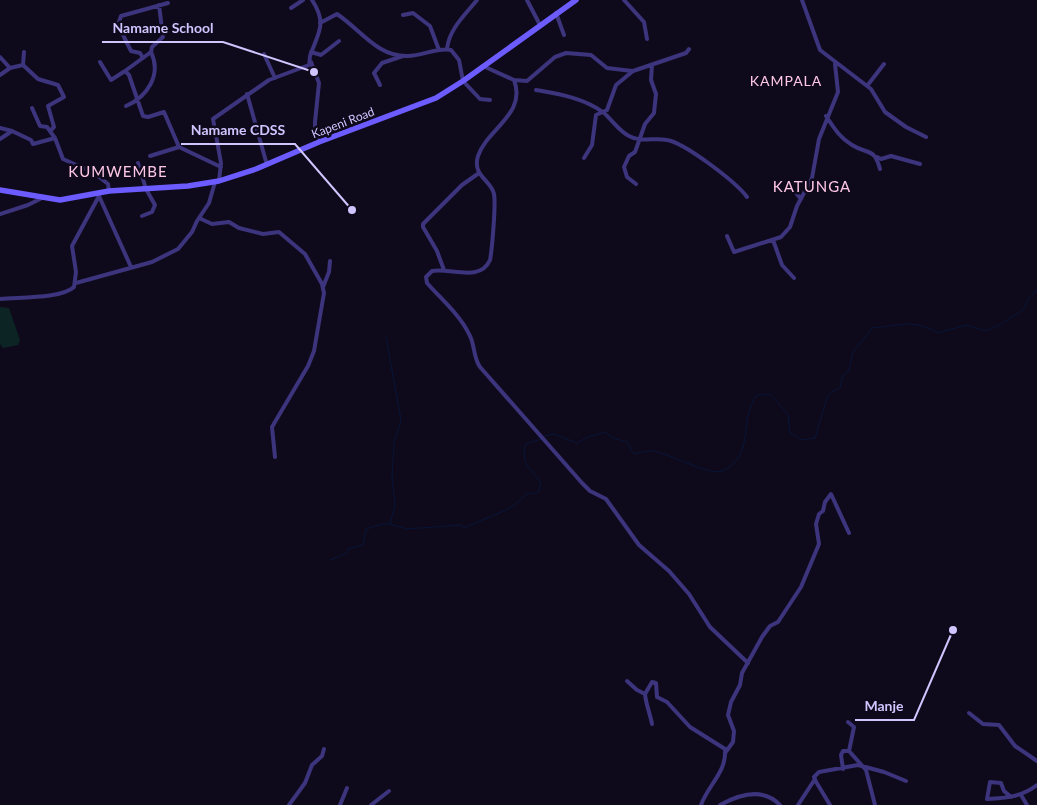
<svg xmlns="http://www.w3.org/2000/svg" width="1037" height="805" font-family="Lato,sans-serif">
<style>
.green{fill:#0d2425}
.lines{fill:none;stroke-linecap:round;stroke-linejoin:round}
.stream{stroke:#071538;stroke-width:1}
.minor{stroke:#3c347c;stroke-width:4}
.secondary{stroke:#6c5cff;stroke-width:5.5}
.labels{text-anchor:middle;stroke-width:5;stroke-linejoin:round;paint-order:stroke}
.street-label{font-size:12px;fill:#d0c5ff;stroke:#0f0a1b}
.neighbourhood-label{font-size:14px;letter-spacing:1px;fill:#ffc7e6;stroke:#0f0a1b}
.quarter-label{font-size:15px;letter-spacing:1px;fill:#ffc7e6;stroke:#0f0a1b}
.leader{fill:none;stroke:#d0c5ff;stroke-width:2}
.callout-dot{fill:#d0c5ff;stroke:#0f0a1b;stroke-width:2}
.callout-label{font-size:14px;text-anchor:middle;font-weight:bold;fill:#d0c5ff;stroke:#0f0a1b;stroke-width:5;stroke-linejoin:round;paint-order:stroke}
</style>
<rect width="100%" height="100%" fill="#0f0a1b"/>
<!-- green -->
<path class="green" d="M 0,307 L 9,308 L 20,340 L 18,345 L 3,348 L 0,344 Z"/>
<g class="lines">
<!-- stream -->
<path class="stream" d="M 544,436 L 554,434 L 577,443 L 588,437 L 605,432 L 613,438 L 627,442 L 634,454 C 640,453 647,450 652,451 C 670,453 709,476 722,471 C 756,456 738,419 757,395 L 770,394 L 788,414 L 790,432 L 801,440 L 815,438 L 827,398 L 831,392 L 840,388 L 842,378 L 849,370 L 853,352 L 872,328 C 900,326 913,318 938,333 L 966,325 L 986,331 L 1001,324 L 1024,309 L 1028,299 L 1037,290
M 390,524 L 407,529 L 461,525 L 464,528 C 485,517 511,513 526,494 L 538,493 L 541,483 C 530,467 520,465 526,444 L 541,439
M 330,560 L 347,553 L 348,549 L 363,545 L 366,529 L 382,524 L 390,524 L 395,506 L 392,476 L 394,442 L 401,420 L 386,337"/>
<!-- minor -->
<path class="minor" d="M 527,0 L 540,25
M 624,0 L 644,22 L 647,39
M 802,0 L 820,50 L 871,89 L 885,112 L 906,127 L 926,137
M 291,8 L 303,0
M 556,13 L 564,35
M 403,15 L 413,13 L 430,26 L 439,50
M 320,23 L 337,14 C 361,30 377,57 408,56 C 422,56 438,47 451,50 L 459,60 L 463,81 L 480,99 L 490,100
M 447,49 C 449,29 465,15 477,0
M 24,52 L 23,65 L 38,79 L 58,85 L 64,97 L 48,106 L 54,127 L 50,131
M 311,52 L 321,55 L 339,41
M 264,54 L 275,78
M 0,57 L 10,68 L 23,65
M 143,58 L 140,53 L 131,51 L 118,25 L 121,16 L 168,3
M 100,62 L 111,80 L 125,71 L 129,75 L 143,116 L 148,117 L 164,112 L 179,147 L 221,167
M 311,62 L 319,83 L 315,122 L 315,131 L 319,142
M 483,66 L 514,80 C 527,114 487,129 478,156 C 472,176 491,180 494,194 C 496,204 492,250 490,260 C 480,283 449,267 432,271 L 426,277 L 427,283 C 441,299 460,315 469,334 C 475,344 473,357 480,367 L 582,483 L 590,491 L 606,499 L 639,545 L 669,571 L 689,594 L 710,627 L 748,663
M 125,71 L 151,52 L 152,47 L 163,37 L 159,5
M 0,75 L 10,68
M 514,80 L 527,81 L 555,57 L 566,53 L 591,55 L 607,68 L 632,71
M 380,85 L 374,73 L 382,63 L 403,56
M 867,86 L 884,64
M 536,90 C 559,94 584,98 604,113 C 613,121 619,131 629,136 C 641,143 654,137 667,140 C 685,143 736,182 747,197
M 247,94 L 267,165
M 126,106 C 147,97 162,75 151,52
M 32,108 L 40,126 L 47,127 L 55,138 L 63,159 L 94,173 L 108,184 L 109,191
M 826,116 C 834,128 840,138 852,145 C 868,155 874,147 880,169
M 0,128 L 12,131 L 0,139
M 12,131 L 31,140 L 33,144 L 55,138
M 150,156 L 179,147
M 877,157 L 881,159 L 891,156 L 920,164
M 584,158 L 592,145 L 596,115 L 607,110 L 616,85 L 633,71 L 686,53 L 689,49
M 138,163 L 146,189 L 155,205 L 152,212 L 142,216
M 219,181 L 221,163 L 213,119 L 269,80 L 309,65 C 310,61 309,57 311,53 C 319,32 327,23 312,0
M 787,182 L 801,199
M 636,184 L 627,177 L 624,167 L 629,156 L 635,152 L 645,124 L 654,113 L 656,94 L 651,80 L 652,65
M 99,196 L 131,267
M 0,214 L 28,205 L 42,198
M 199,218 L 212,224 L 229,222 L 239,228 L 263,234 L 279,232 L 305,254 L 322,284 L 324,293 L 314,351 L 308,366 L 272,427 L 275,457
M 727,236 L 734,252 L 781,237 L 790,227 L 797,206 L 812,178 L 819,139 L 838,92 L 835,64
M 773,240 L 782,265 L 794,278
M 444,270 L 437,251 L 423,227 L 423,224 L 462,185 L 479,173
M 76,283 L 152,262 L 178,249 L 192,232 L 197,221 L 209,203 L 215,182
M 323,287 L 329,272 L 330,261
M 0,299 C 19,297 61,299 74,287 L 76,272 L 72,246 L 99,196
M 627,681 L 637,690 L 645,694 C 646,705 650,713 652,724
M 645,694 L 652,682 L 656,683 L 657,697 L 667,702 L 690,727 L 725,749 C 727,772 708,785 701,805
M 969,713 L 983,724 L 999,725 L 1015,746 L 1037,761
M 848,722 L 854,727 L 849,751 L 866,770 L 875,805
M 725,753 L 733,742 L 734,731 L 728,715 L 731,702 L 740,685 L 742,673 L 762,637 L 770,626 L 778,622 L 801,587 L 819,544 L 816,524 L 819,514 L 823,511 L 825,502 L 831,494 L 849,533
M 843,769 L 841,755 L 843,751 L 849,751
M 1021,795 L 1027,805
M 1011,797 L 1004,791 L 1001,783 L 990,782 L 987,799 C 1006,798 1021,797 1037,785
M 289,805 L 305,783 L 312,765 L 322,756 L 324,749
M 340,805 L 347,788
M 371,805 L 389,791
M 720,805 C 740,794 763,787 780,805
M 798,805 L 815,779
M 830,805 L 815,780 L 814,777 L 819,772 L 858,765 L 884,772 L 906,781"/>
<!-- secondary -->
<path class="secondary" d="M 0,190 L 60,200 L 109,191 L 188,186 L 219,181 L 256,169 L 319,142 L 436,98 L 463,81 L 576,0"/>
</g>
<g class="labels">
<!-- street labels -->
<g class="street-label">
<text transform="translate(343 123) rotate(-21)" y="4">Kapeni Road</text>
</g>
<!-- neighbourhood labels -->
<g class="neighbourhood-label">
<text x="786" y="86">KAMPALA</text>
</g>
<!-- quarter labels -->
<g class="quarter-label">
<text x="118" y="177">KUMWEMBE</text>
<text x="812" y="192">KATUNGA</text>
</g>
</g>
<!-- callouts -->
<path class="leader" d="M314 72L223 42H102M352 210L295 144H181M953 630L914 720H855"/>
<g class="callout-dot">
<circle cx="314" cy="72" r="5"/>
<circle cx="352" cy="210" r="5"/>
<circle cx="953" cy="630" r="5"/>
</g>
<g class="callout-label">
<text x="163" y="33">Namame School</text>
<text x="238" y="135">Namame CDSS</text>
<text x="884" y="711">Manje</text>
</g>
</svg>
